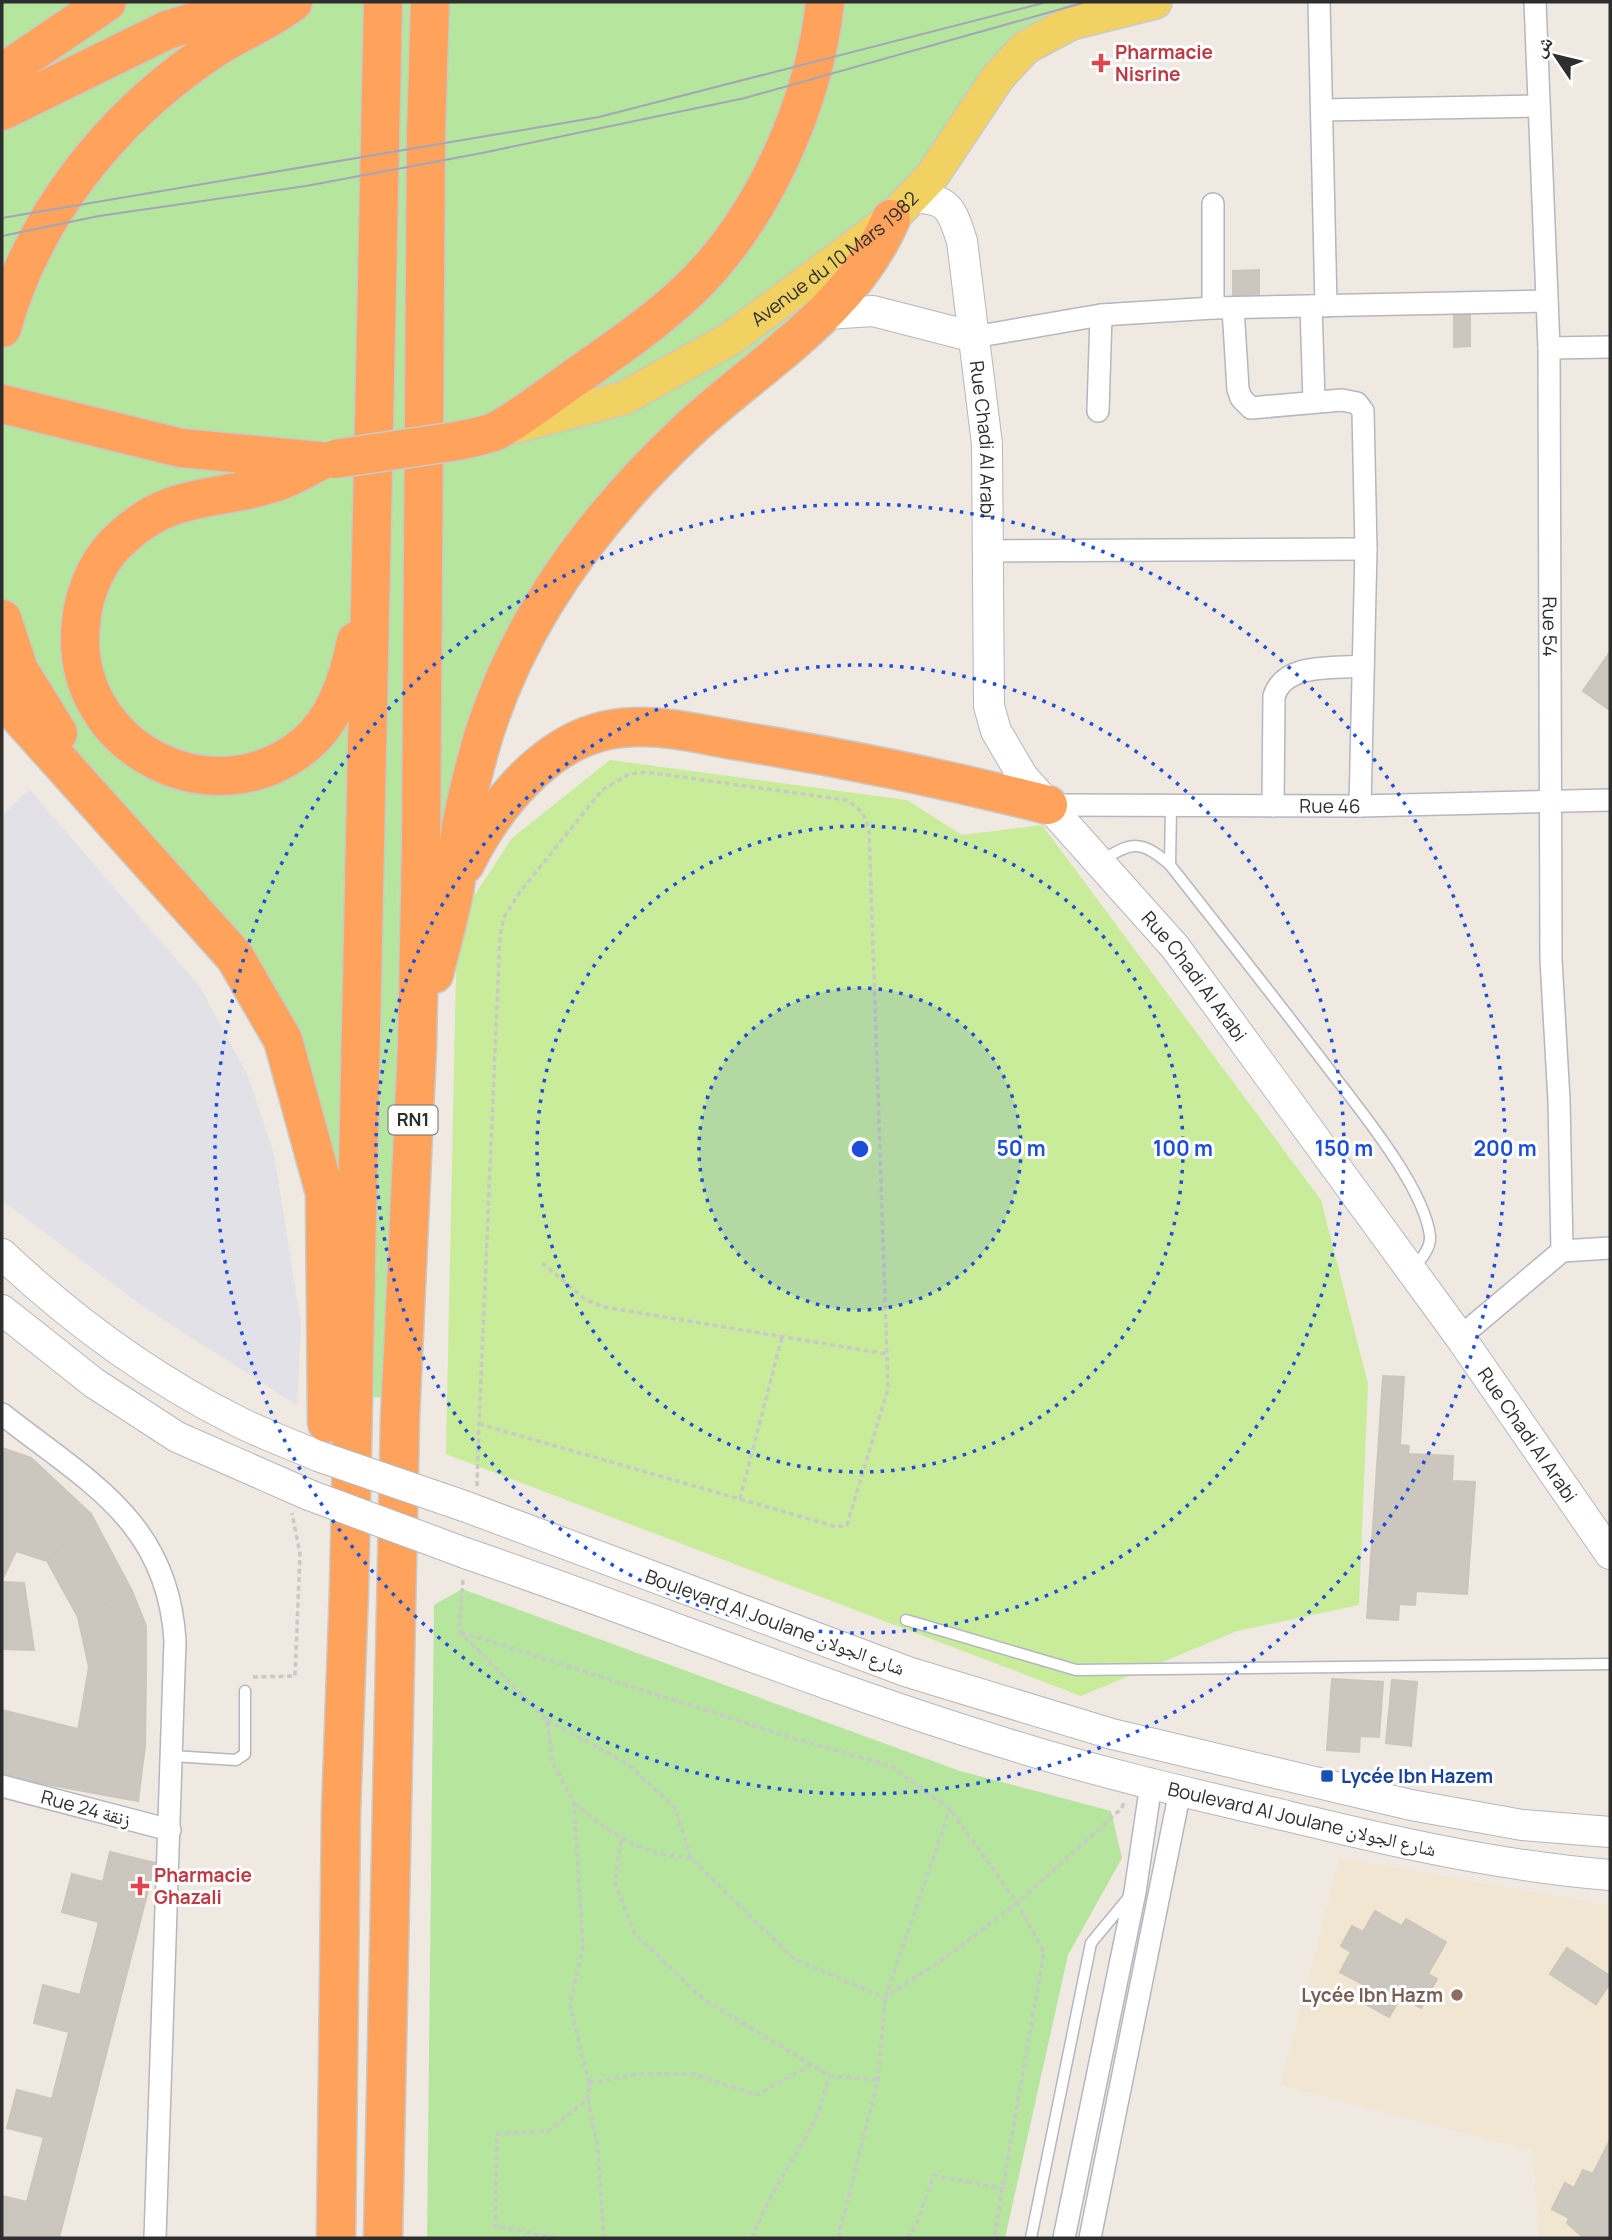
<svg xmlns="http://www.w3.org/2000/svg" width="1612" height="2240" font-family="Manrope,'Noto Naskh Arabic',sans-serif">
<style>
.industrial{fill:#e3e1e8}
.education{fill:#f0e6d1}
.green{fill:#b6e59e}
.pitch{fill:#c9ec9a}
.building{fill:#cbc7bf;stroke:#cbc5ba;stroke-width:2}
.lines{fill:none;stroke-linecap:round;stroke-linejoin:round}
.lane-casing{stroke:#b4b7c1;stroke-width:13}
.street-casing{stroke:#b4b7c1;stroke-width:24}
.secondary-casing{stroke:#b4b7c1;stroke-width:32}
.primary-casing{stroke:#c9c9c9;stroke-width:36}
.highway-casing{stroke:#c9c9c9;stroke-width:41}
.path{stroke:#c9c9c9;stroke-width:3.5;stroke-dasharray:5 3.5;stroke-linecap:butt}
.lane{stroke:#fff;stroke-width:10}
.street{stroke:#fff;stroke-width:21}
.secondary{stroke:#fff;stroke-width:30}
.primary{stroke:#f2d163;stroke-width:33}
.highway{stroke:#ffa35c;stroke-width:38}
.tram{stroke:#a3a6b8;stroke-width:2}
.secondary-bridge-casing{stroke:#b4b7c1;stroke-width:32;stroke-linecap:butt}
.highway-bridge-casing{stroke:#c9c9c9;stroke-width:41;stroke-linecap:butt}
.secondary-bridge{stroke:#fff;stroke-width:30}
.highway-bridge{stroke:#ffa35c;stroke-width:38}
.ring{fill:none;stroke:#1d4ed8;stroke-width:3.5;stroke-dasharray:3.5 7}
.health-dot{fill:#e0444e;stroke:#fff;stroke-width:2.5}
.transit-dot{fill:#1a4fb4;stroke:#fff;stroke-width:2.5}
.education-dot{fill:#8d6e63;stroke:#fff;stroke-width:2.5}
.labels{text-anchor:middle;stroke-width:6;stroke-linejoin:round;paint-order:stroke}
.shield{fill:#fff;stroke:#6d6d6d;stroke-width:2}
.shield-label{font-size:18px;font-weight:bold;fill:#2e2e2e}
.health-label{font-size:19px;font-weight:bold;fill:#be3a42;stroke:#fff;text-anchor:start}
.street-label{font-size:19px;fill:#2e2e2e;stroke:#fff}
.transit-label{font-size:19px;font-weight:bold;fill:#164399;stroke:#fff;text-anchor:start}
.education-label{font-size:19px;font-weight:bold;fill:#785e54;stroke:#fff;text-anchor:end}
.centre{fill:#1d4ed8;stroke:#fff;stroke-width:3.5}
.ring-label{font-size:21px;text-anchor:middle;font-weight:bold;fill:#1d4ed8;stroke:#fff;stroke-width:6;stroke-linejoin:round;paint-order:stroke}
</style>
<rect width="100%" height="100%" fill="#efe9e1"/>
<!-- industrial -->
<path class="industrial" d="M 29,789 L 200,987 L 248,1076 L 274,1154 L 301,1324 L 297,1405 L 142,1306 L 2,1200 L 2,816 Z"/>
<!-- education -->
<path class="education" d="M 1340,1858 L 1610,1906 L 1610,2238 L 1539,2238 L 1533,2151 L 1281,2085 Z"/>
<!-- green -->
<path class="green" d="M 2,2 L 1076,2 L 1024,38 L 874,232 L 529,606 L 432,907 L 405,1398 L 321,1396 L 315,1126 L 217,950 L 2,705 Z
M 462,1589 L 960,1771 L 1111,1811 L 1122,1858 L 1068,1955 L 1005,2238 L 427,2238 L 434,1605 Z"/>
<!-- pitch -->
<path class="pitch" d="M 610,760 L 907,800 L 962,835 L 1042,825 L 1321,1200 L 1368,1384 L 1359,1605 L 1237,1631 L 1081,1696 L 446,1454 L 457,922 L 512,838 Z"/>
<!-- building -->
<path class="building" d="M 1259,270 L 1259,299 L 1233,300 L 1233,271 Z
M 1454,315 L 1470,315 L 1470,346 L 1454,347 Z
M 1610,652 L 1610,710 L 1583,691 Z
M 1383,1376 L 1404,1377 L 1400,1445 L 1409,1446 L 1408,1454 L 1453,1456 L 1452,1481 L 1475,1482 L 1467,1594 L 1416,1591 L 1415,1605 L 1399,1604 L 1398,1620 L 1367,1618 Z
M 2,1448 L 31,1458 L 91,1514 L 47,1561 L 16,1551 L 2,1580 Z
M 91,1514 L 132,1591 L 78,1617 L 47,1561 Z
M 2,1582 L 24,1583 L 34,1650 L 2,1649 Z
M 132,1591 L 146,1626 L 146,1674 L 89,1667 L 78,1617 Z
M 89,1667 L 146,1674 L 145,1746 L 78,1731 Z
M 1332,1679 L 1383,1682 L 1379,1737 L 1360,1736 L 1359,1752 L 1327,1750 Z
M 1392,1680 L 1417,1682 L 1411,1746 L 1386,1743 Z
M 2,1710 L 145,1746 L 138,1801 L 2,1776 Z
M 110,1852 L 155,1863 L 59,2238 L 16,2238 L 2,2235 L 2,2196 L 27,2202 L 44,2137 L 7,2128 L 17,2090 L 52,2099 L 69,2032 L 34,2023 L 43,1985 L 80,1995 L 99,1922 L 62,1912 L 72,1874 L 103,1882 Z
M 1375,1911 L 1402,1926 L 1406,1919 L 1446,1942 L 1428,1974 L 1437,1979 L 1421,2008 L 1401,1997 L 1389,2017 L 1362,2002 L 1370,1988 L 1340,1972 L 1351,1952 L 1341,1946 L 1352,1926 L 1363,1932 Z
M 1567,1948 L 1610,1976 L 1610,1983 L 1596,2004 L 1550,1974 Z
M 1610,2140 L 1610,2238 L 1584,2238 L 1567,2223 L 1569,2218 L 1552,2209 L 1565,2183 L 1574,2188 L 1583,2170 L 1593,2174 Z"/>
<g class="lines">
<!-- lane casing -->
<g class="lane-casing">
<path id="lane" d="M 1102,861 C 1132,840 1143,841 1170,865 C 1222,931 1274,997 1325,1064 C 1356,1105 1424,1186 1430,1236 C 1431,1249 1420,1260 1413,1269
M 1170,865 L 1171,807
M 906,1620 L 1076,1670 L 1610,1664
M 172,1756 L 236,1760 L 245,1754 L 245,1691
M 1031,2238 L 1091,1943 L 1130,1896"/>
</g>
<!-- street casing -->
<g class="street-casing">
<g id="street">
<path d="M 1319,2 L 1326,306"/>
<path id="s1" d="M 1535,2 L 1549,348 L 1551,960 L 1559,1100 L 1562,1251"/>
<path d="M 1322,110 L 1539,106"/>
<path d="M 1213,204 L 1213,308"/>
<path d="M 1311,306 L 1314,401"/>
<path d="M 1233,308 L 1238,389 L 1241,398 L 1251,408 L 1342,400 L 1357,403 L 1363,411 L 1366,549 L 1360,806"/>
<path d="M 974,337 L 1101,315 L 1213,308 L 1547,301"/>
<path d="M 1549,348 L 1610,347"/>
<path d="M 1098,411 L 1101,315"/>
<path d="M 987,551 L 1366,549"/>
<path id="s2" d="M 1048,805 L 1360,806 L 1610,800"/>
<path d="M 1273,806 L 1274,696 C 1285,662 1333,669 1363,666"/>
<path d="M 1460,1337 L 1562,1251 L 1610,1248"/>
<path d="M 2,1414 C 87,1481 168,1521 175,1641 L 155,2238"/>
<path d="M 2,1786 L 170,1830"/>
<path d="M 1064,2238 L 1135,1892 L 1151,1784"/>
<path d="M 1090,2238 L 1180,1791"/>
</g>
</g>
<!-- secondary casing -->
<g class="secondary-casing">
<g id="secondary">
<path id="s3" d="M 913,198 C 948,197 952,210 962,241 L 987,444 L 989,706 L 996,731 L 1023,777 L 1175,947 L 1460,1337 L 1610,1554"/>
<path d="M 827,314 L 873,311 L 974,337"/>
<path d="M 2,1254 C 71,1319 150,1377 235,1420 C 262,1434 291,1444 318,1456"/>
<path d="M 2,1310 L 94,1383 L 177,1437 L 309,1495"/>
<path d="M 464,1506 L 908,1672 L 1112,1734 L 1411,1805 L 1522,1825 L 1610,1832"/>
<path d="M 465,1553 C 647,1615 824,1688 1008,1744 C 1100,1773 1193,1794 1287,1816 C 1394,1842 1500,1866 1610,1875"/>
</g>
</g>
<!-- primary casing -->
<g class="primary-casing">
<g id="primary">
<path id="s4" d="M 512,427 L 624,398 L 730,339 L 891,219 L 932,176 L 998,77 L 1026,47 L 1071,23 L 1155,2"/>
</g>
</g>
<!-- highway casing -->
<g class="highway-casing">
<path id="highway" d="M 2,73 L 107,2
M 2,111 L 167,30 L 257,2
M 2,328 C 33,216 111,119 206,54 C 234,34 266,23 293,2
M 2,404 L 181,448 L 319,461
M 457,441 C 470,438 486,436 498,430 C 525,415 551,394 577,376 C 616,349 655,322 690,289 C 764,217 814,103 825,2
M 320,461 C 303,470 286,480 267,485 C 212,501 172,493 125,535 C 99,556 84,590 81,623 C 67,745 212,823 306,744 C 336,719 349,677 356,641
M 2,619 L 19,670 L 58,733
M 2,697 L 235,957 L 283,1040 L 325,1193 L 327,1423
M 465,864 C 492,809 543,743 608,730 C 651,721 697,734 740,741 C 844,758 946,779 1048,805
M 434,974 C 441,945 450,916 455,886 C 458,869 457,851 460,834 C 464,806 472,778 479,751 C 514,626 594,518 688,430 C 760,363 850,313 891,219
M 336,2238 L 341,1811 L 349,1590 L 383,2
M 383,2238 L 400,1418 L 417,1048 L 421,850 L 426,134 L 430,2"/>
</g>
<!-- path -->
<path class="path" d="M 542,1263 L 586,1300 L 604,1307 L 887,1354
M 477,1486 L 479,1424 L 500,936 L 504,917 L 520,892 L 602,790 L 629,774 L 646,772 L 846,800 C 860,808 864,814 869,828 L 888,1389 L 847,1525 L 837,1527 L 479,1424
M 740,1499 L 782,1337
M 463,1580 L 459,1631 L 547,1720 L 552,1761 L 574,1803 L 583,1947 L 570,2005 L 589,2083 L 588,2099 L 548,2131 L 497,2134 L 495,2226 L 557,2238
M 461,1632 L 796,1739 L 891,1766 L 950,1809 L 1017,1903 L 1044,1952 L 994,2238
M 253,1677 L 295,1676 L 300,1554 L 292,1513
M 547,1720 L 628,1764 L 675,1808 L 691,1858 L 794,1959 L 885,1998 L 956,1950 L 1017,1903 L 1121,1809 L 1125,1801
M 574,1803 C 613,1834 639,1855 691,1858
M 621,1840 L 615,1884 L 635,1934 L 703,1999 L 830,2076 L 878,2080
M 589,2083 L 636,2074 L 693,2074 L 757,2095 L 809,2066
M 588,2099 L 598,2149 L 604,2238
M 751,2238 L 768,2202 L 817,2117 L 830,2076
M 838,2238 L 878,2080 L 885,1998 L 950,1809
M 907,2238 L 917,2223 L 934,2175 L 1004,2189"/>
<!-- lane -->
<use href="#lane" class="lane"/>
<!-- street -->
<use href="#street" class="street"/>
<!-- secondary -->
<use href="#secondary" class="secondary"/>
<!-- primary -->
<use href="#primary" class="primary"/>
<!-- highway -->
<use href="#highway" class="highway"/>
<!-- tram -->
<path class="tram" d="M 2,218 L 599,117 L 1047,2
M 2,236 L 99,216 L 306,186 L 482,153 L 745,98 L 1086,2"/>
<!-- secondary-bridge casing -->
<g class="secondary-bridge-casing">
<path id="secondary-bridge" d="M 318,1456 L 464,1506
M 309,1495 L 465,1553"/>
</g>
<!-- highway-bridge casing -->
<g class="highway-bridge-casing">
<path id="highway-bridge" d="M 335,459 L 457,441"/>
</g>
<!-- secondary-bridge -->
<use href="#secondary-bridge" class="secondary-bridge"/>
<!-- highway-bridge -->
<use href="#highway-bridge" class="highway-bridge"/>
</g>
<!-- distance rings -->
<circle cx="860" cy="1149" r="161" fill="#1d4ed8" fill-opacity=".12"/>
<g class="ring">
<circle cx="860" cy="1149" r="161"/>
<circle cx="860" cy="1149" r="323"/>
<circle cx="860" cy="1149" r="484"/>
<circle cx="860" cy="1149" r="645"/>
</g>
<!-- markers -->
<g class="health-dot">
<path d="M1097.5 52.5h7v7h7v7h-7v7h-7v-7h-7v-7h7z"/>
<path d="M136.5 1875.5h7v7h7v7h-7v7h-7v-7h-7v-7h7z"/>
</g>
<rect class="transit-dot" x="1320" y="1769" width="14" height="14" rx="3.5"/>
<circle class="education-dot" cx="1457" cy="1995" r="7"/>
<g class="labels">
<!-- shield labels -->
<rect class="shield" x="388.5" y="1105.5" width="49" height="29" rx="5"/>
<g class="shield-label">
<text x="413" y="1126">RN1</text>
</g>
<!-- health labels -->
<g class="health-label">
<text x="1115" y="59">Pharmacie<tspan x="1115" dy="22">Nisrine</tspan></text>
<text x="154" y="1882">Pharmacie<tspan x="154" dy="22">Ghazali</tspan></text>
</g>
<!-- street labels -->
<g class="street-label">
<text dy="7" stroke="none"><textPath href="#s4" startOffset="369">Avenue du 10 Mars 1982</textPath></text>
<text dy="7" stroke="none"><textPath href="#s3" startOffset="273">Rue Chadi Al Arabi</textPath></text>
<text dy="7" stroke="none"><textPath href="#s1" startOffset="625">Rue 54</textPath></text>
<text dy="7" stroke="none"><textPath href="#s2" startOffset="282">Rue 46</textPath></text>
<text dy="7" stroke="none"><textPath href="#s3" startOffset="882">Rue Chadi Al Arabi</textPath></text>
<text dy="7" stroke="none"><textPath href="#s3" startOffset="1449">Rue Chadi Al Arabi</textPath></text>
<text transform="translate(775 1622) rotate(20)" y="7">Boulevard Al Joulane شارع الجولان</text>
<text transform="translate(86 1808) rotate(15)" y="7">Rue 24 زنقة</text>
<text transform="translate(1302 1819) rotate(13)" y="7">Boulevard Al Joulane شارع الجولان</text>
</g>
<!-- transit labels -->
<g class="transit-label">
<text x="1341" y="1783">Lycée Ibn Hazem</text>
</g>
<!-- education labels -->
<g class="education-label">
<text x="1443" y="2002">Lycée Ibn Hazm</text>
</g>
</g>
<circle cx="860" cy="1149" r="10" class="centre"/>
<g class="ring-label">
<text x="1021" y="1156">50 m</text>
<text x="1183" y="1156">100 m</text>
<text x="1344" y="1156">150 m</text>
<text x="1505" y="1156">200 m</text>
</g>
<!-- border -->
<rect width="1612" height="2240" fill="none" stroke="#2e2e2e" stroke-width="7"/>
<!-- north arrow -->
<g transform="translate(1556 56) rotate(305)" stroke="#ffffff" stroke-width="5" paint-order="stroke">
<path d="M0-5L12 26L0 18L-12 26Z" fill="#2e2e2e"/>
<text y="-10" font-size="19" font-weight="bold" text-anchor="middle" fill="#2e2e2e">ش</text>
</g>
</svg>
